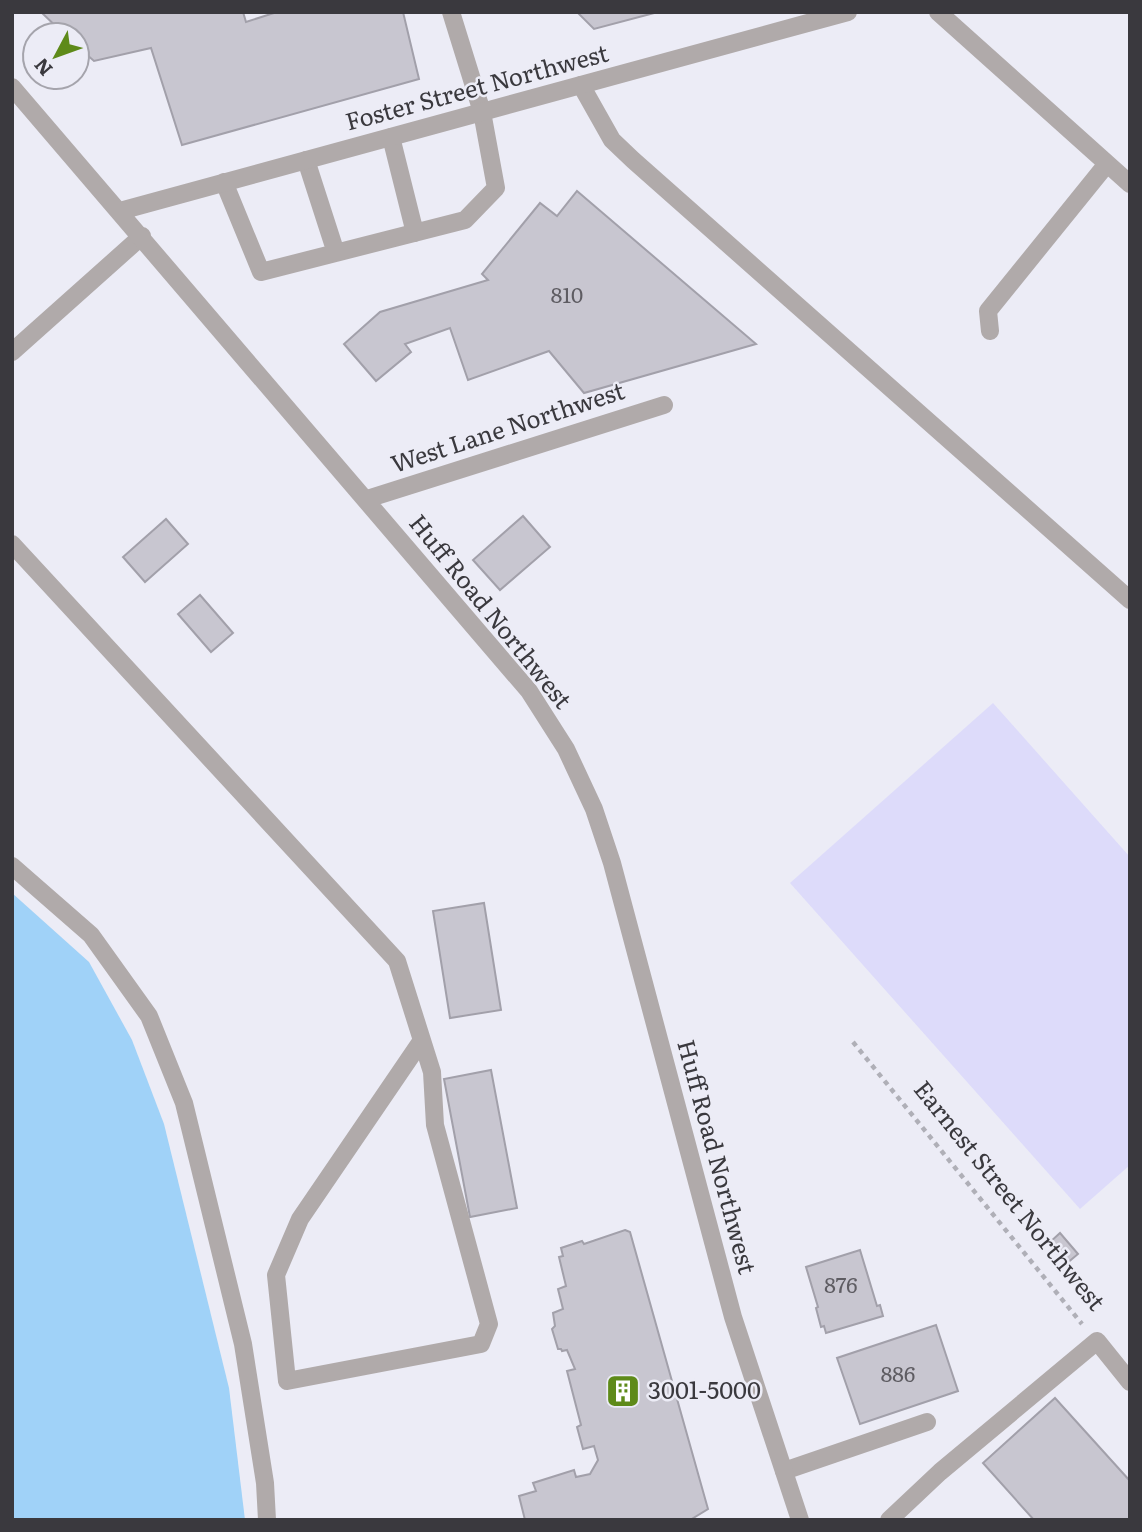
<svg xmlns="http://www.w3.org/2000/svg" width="1142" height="1532" font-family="Literata,serif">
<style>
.green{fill:#dddbfa}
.water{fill:#a0d2f8}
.building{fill:#c8c6d0;stroke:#a2a0aa;stroke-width:2}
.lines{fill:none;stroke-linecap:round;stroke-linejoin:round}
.path{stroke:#afafb7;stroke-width:4.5;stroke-dasharray:5 5;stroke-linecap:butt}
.lane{stroke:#b0aaaa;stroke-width:18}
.street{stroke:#b0aaaa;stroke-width:18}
.labels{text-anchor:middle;stroke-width:5;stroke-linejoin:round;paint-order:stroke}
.number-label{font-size:21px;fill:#5e5c62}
.street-label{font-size:24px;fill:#3a393e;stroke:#ececf6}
.poi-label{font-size:24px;fill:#3a393e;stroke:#ececf6;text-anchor:start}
</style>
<rect width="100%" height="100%" fill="#ececf6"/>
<!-- green -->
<path class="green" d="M 993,703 L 1130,857 L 1130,1165 L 1080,1209 L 790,883 Z"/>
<!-- water -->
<path class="water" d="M 12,893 L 89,962 L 132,1040 L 164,1124 L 229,1388 L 245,1520 L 12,1520 Z"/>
<!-- building -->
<path class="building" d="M 41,12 L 243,12 L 246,22 L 277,12 L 403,12 L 419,79 L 182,145 L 151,48 L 94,61 L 77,46 L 77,35 L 65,35 Z
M 577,12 L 658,12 L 594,29 Z
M 577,191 L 756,344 L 584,393 L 549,351 L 468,380 L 450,328 L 405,344 L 411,352 L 376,381 L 344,344 L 380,312 L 488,280 L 482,274 L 540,203 L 557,216 Z
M 523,516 L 550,547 L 500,590 L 473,560 Z
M 166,519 L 188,544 L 145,582 L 123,557 Z
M 200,595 L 233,633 L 211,652 L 178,614 Z
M 484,903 L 501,1010 L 450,1018 L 433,911 Z
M 491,1070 L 517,1208 L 470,1217 L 444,1079 Z
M 625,1230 L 630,1232 L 708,1509 L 690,1520 L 525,1520 L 519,1496 L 536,1491 L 533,1483 L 574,1470 L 576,1477 L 590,1474 L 598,1460 L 594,1446 L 583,1449 L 577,1427 L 581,1425 L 567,1371 L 575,1369 L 567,1350 L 562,1351 L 561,1349 L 558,1349 L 552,1329 L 555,1326 L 553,1313 L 563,1309 L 558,1289 L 566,1286 L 559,1257 L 563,1256 L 561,1248 L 582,1241 L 584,1244 Z
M 1060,1233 L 1078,1254 L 1066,1264 L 1049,1243 Z
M 860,1250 L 877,1306 L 880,1305 L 883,1316 L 826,1333 L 824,1326 L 821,1327 L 816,1308 L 818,1307 L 806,1267 Z
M 936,1325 L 958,1391 L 860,1424 L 837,1358 Z
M 1055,1398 L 1130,1481 L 1130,1520 L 1034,1520 L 983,1463 Z"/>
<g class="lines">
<!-- path -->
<path class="path" d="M 853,1042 L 1082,1324"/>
<!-- lane -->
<path class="lane" d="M 938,12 L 1130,184
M 581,85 L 612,140 L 633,160 L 1130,600
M 391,137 L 415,233
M 306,160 L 336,253
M 224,182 L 261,272 L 465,220 L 496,188 L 482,112 L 451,12
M 990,331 L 988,311 L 1106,165
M 12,352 L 142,236
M 12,544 L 397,961 L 432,1072 L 435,1125 L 489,1324 L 481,1344 L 287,1381 L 276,1275 L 300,1219 L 422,1040
M 12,866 L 91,935 L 149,1016 L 184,1103 L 243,1344 L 265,1483 L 267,1520
M 784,1471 L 927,1422"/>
<!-- street -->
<path class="street" d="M 12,87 L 529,691 L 566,749 L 594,809 L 612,863 L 733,1317 L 800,1520
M 120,211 L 848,12
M 367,499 L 664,405
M 889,1520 L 940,1472 L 1097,1341 L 1130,1382"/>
</g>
<!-- icons -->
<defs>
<g id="building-square" transform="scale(1.75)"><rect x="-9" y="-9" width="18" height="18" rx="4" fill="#5e8a19" stroke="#ececf6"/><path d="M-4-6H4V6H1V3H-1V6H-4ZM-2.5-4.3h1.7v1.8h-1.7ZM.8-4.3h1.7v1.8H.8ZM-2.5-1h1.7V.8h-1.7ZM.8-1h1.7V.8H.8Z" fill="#fff"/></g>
</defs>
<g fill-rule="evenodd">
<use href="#building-square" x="623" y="1391"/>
</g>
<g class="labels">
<!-- number labels -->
<g class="number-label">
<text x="567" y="303">810</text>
<text x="841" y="1293">876</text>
<text x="898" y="1382">886</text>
</g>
<!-- street labels -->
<g class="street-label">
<text transform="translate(477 88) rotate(-15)" y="8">Foster Street Northwest</text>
<text transform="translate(508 428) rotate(-18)" y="8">West Lane Northwest</text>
<text transform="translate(490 612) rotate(51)" y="8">Huff Road Northwest</text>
<text transform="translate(716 1157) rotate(75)" y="8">Huff Road Northwest</text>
<text transform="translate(1009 1196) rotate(51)" y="8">Earnest Street Northwest</text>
</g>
<!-- poi labels -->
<g class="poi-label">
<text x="648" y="1399">3001-5000</text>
</g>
</g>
<!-- border -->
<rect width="1142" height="1532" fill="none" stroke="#3a393e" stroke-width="28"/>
<!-- north arrow -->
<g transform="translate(56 56) rotate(229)"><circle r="33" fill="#ececf6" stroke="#a5a4ac" stroke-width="2"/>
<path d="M0-5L12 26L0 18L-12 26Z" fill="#5e8a19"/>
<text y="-10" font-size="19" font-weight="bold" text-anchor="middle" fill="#3a393e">N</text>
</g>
</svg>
